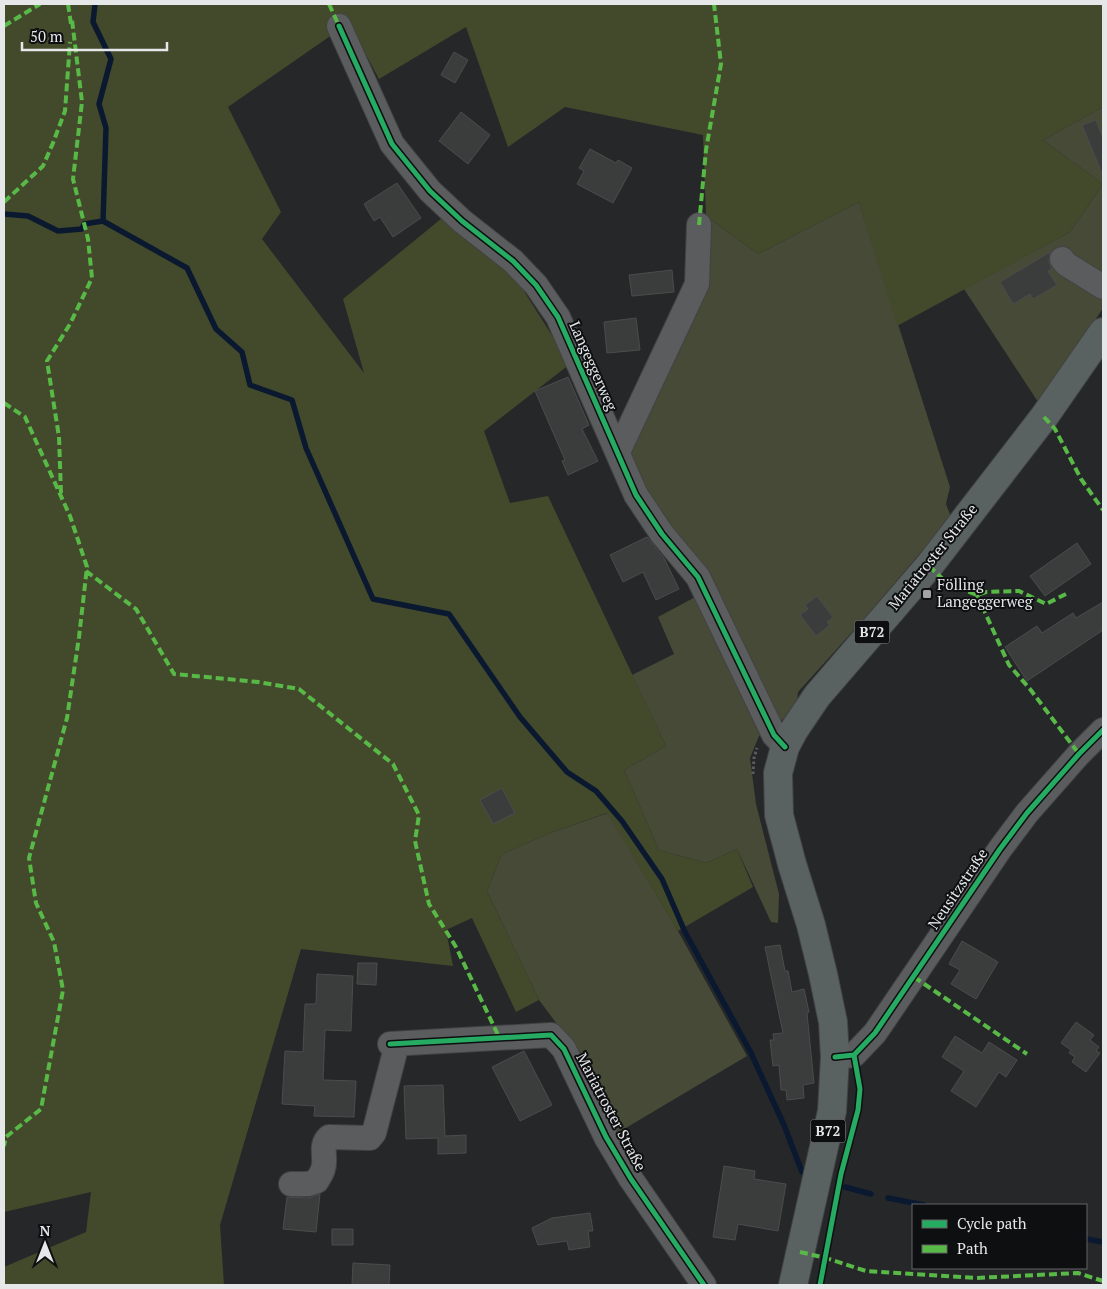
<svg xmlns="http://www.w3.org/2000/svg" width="1107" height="1289" font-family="'PT Serif',serif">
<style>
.green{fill:#464a36}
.forest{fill:#434a2c}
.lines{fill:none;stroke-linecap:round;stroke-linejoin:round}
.stream{stroke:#0a192f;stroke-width:5.5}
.building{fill:#3b3c3c;stroke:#4c4c4d}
.minor-casing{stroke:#424345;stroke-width:26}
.major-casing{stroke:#424345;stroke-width:30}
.path{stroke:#5b5d5e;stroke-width:3;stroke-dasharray:2.5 2.5;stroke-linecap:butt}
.minor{stroke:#5b5c5e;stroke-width:24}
.major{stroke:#5a6261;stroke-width:28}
.quiet{stroke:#58b947;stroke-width:4;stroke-dasharray:8 4;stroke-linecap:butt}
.cycleway-casing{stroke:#0e0f11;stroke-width:8}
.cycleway{stroke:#26ab63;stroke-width:5}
.poi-dot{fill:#a2a4a6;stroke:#0e0f11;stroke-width:2}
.labels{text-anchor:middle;stroke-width:4;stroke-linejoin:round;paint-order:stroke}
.shield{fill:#0e0f11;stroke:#a4a6a8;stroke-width:1}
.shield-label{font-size:14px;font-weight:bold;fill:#e5e7e9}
.street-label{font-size:15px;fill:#e5e7e9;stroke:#0e0f11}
.poi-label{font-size:15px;fill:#e5e7e9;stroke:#0e0f11;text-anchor:start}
</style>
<rect width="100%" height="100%" fill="#252729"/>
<!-- green -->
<path class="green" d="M 1103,107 L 1103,308 L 1040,405 L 964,289 L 1070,232 L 1103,184 L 1043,140 Z
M 859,202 L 950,487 L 946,504 L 951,517 L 863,620 L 798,692 L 796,707 L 789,715 L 759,736 L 750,758 L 756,804 L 779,894 L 778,923 L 771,922 L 737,849 L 706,863 L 659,850 L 624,770 L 666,746 L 632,675 L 674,654 L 658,617 L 712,588 L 650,504 L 627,454 L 706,280 L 706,216 L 758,254 Z
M 608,813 L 678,931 L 747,1056 L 614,1135 L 557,1024 L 539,1000 L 487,891 L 502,854 L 550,833 Z"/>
<!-- forest -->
<path class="forest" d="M 4,4 L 1103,4 L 1103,107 L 1043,140 L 1103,184 L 1070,232 L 897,326 L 859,202 L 758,254 L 706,216 L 703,135 L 565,107 L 508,147 L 466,27 L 379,79 L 349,23 L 228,107 L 281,212 L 262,239 L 364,373 L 343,299 L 447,214 L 515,277 L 570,364 L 484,431 L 510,503 L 548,496 L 666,746 L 624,770 L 659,850 L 706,863 L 737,849 L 753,887 L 678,931 L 607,813 L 550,833 L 502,854 L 487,891 L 539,1000 L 516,1012 L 472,918 L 446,930 L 453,966 L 301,949 L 220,1225 L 224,1285 L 4,1285 L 4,1267 L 86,1232 L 91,1192 L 4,1212 Z"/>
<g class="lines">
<!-- stream -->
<path class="stream" d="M 95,4 L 93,22 L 111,59 L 99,104 L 106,128 L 103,221
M 4,214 L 28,216 L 58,231 L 82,229 L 84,224 L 103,221 L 187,268 L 216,329 L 242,352 L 250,385 L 292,400 L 306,448 L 373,599 L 449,614 L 520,717 L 567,772 L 596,791 L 622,821 L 662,879 L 685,932 L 750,1051 L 784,1125 L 802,1172
M 845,1187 L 871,1194
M 888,1198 L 924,1205
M 1086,1239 L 1103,1242"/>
</g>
<!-- building -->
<path class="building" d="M 454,52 L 468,60 L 455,83 L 441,75 Z
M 461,112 L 490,135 L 468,164 L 439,141 Z
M 1096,120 L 1103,138 L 1103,176 L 1082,125 Z
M 590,149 L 616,163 L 618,160 L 632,168 L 613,203 L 577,184 L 584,171 L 579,168 Z
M 397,183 L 421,218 L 393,237 L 380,217 L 374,221 L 364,204 Z
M 1050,252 L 1049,262 L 1052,269 L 1048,271 L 1057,285 L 1033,299 L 1030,294 L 1013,304 L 1000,282 Z
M 672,270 L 674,292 L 632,296 L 629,275 Z
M 636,318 L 640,350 L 607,353 L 604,322 Z
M 568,377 L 589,425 L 582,429 L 598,461 L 568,475 L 562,461 L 565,460 L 535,391 Z
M 647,537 L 664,558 L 679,589 L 656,600 L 643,572 L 623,582 L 610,555 Z
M 1077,543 L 1091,564 L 1045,596 L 1030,576 Z
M 817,596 L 833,617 L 827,622 L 830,625 L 816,636 L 800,615 L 808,609 L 805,605 Z
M 1103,602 L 1103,630 L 1027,681 L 1005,647 L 1037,626 L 1042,633 L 1073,613 L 1076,618 Z
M 502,788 L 515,813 L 493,824 L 480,800 Z
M 962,941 L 998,962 L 976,999 L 951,984 L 960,970 L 949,964 Z
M 780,945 L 785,971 L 788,971 L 792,992 L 804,989 L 809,1012 L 807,1013 L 814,1083 L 803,1085 L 804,1098 L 787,1100 L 786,1090 L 781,1090 L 779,1065 L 773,1066 L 770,1040 L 774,1040 L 773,1034 L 783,1033 L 765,947 Z
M 358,963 L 377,963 L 376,985 L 357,984 Z
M 317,974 L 353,976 L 351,1031 L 325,1030 L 323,1080 L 356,1081 L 354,1117 L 314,1116 L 315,1106 L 282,1104 L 285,1051 L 303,1052 L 305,1004 L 316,1004 Z
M 1076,1022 L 1094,1035 L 1090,1040 L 1099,1047 L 1096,1051 L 1100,1053 L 1086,1072 L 1072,1062 L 1075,1057 L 1069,1053 L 1071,1050 L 1061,1043 Z
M 955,1036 L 982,1053 L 989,1042 L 1017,1060 L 1006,1077 L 999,1072 L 976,1107 L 951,1091 L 964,1071 L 942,1057 Z
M 524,1051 L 552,1105 L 520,1121 L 492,1067 Z
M 443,1085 L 445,1136 L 466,1135 L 466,1153 L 438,1154 L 438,1138 L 406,1139 L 404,1086 Z
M 724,1166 L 755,1171 L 754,1179 L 786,1184 L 778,1231 L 738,1224 L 735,1240 L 713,1237 Z
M 320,1194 L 316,1232 L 283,1229 L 287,1197 L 308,1198 Z
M 590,1213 L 593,1231 L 588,1231 L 590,1247 L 569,1250 L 567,1241 L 538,1245 L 532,1228 L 552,1218 Z
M 332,1229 L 353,1229 L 353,1245 L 332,1245 Z
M 353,1263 L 390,1265 L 389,1285 L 352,1285 Z"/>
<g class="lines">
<!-- minor casing -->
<g class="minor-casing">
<path id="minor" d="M 339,26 L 392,144 L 430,191 L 462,221 L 513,261 L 536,285 L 558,317 L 636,495 L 662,534 L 698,577 L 774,735 L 785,747
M 1062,259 L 1066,264 L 1103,287
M 618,452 L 697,284 L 699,225
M 390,1044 L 551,1035 L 564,1049 L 606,1137 L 631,1179 L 704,1285
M 835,1057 L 854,1055 L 875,1033 L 1000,849 L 1027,813 L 1079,754 L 1103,730
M 291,1184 L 308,1184 L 317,1181 C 319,1177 322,1173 323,1169 C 327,1158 319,1146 329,1137 L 370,1138 L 374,1133 L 397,1044"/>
</g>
<!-- major casing -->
<g class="major-casing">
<path id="major" d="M 793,1285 L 832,1111 L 835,1057 L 833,1022 L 823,974 L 811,925 L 792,864 L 779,815 L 778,773 L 785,747 L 794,730 L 817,696 L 929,566 L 1044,417 L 1103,332"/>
</g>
<!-- path -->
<path class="path" d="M 753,774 L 754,758 L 757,748"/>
<!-- minor -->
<use href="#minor" class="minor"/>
<!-- major -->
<use href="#major" class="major"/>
<!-- quiet -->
<path class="quiet" d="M 68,4 L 71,24
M 329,4 L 339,26
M 4,26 L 40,4
M 4,202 L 43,166 L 53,143 L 65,111 L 70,42
M 699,225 L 706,150 L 721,64 L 714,4
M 4,403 L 25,417 L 70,516 L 87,567 L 79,637 L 67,718 L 29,858 L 36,903 L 54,942 L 63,990 L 41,1109 L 6,1137 L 4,1146
M 1044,417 L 1055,429 L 1081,479 L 1103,510
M 61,493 L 59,437 L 47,361 L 70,324 L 92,278 L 88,239 L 73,179 L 82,102 L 72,20
M 929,566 L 948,584 L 977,595 L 986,592 L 1019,591 L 1046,604 L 1066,594
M 86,571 L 136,609 L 174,674 L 258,682 L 299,689 L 393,764 L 419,815 L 415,841 L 429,904 L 456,947 L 499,1037
M 977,595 L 1009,665 L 1030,689 L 1079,754
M 914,977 L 1027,1054
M 800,1252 L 826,1258 L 866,1271 L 976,1278 L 1078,1273 L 1103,1281"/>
<!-- cycleway casing -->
<g class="cycleway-casing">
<path id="cycleway" d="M 339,26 L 392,144 L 430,191 L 462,221 L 513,261 L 536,285 L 558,317 L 636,495 L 662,534 L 698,577 L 774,735 L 785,747
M 390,1044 L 551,1035 L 564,1049 L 606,1137 L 631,1179 L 704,1285
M 835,1057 L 854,1055 L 875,1033 L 1000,849 L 1027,813 L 1079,754 L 1103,730
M 820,1285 L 841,1174 L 858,1110 L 860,1089 L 854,1055"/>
</g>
<!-- cycleway -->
<use href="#cycleway" class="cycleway"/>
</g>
<!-- markers -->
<rect class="poi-dot" x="922" y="589" width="10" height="10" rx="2.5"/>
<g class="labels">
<!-- shield labels -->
<g class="shield">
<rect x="854.5" y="620.5" width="35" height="23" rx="4"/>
<rect x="810.5" y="1119.5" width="35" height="23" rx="4"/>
</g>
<g class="shield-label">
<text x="872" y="637">B72</text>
<text x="828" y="1136">B72</text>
</g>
<!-- street labels -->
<g class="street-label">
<text transform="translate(593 366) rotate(66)" y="5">Langeggerweg</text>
<text transform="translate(933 557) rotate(-51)" y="5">Mariatroster Straße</text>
<text transform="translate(958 889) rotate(-56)" y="5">Neusitzstraße</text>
<text transform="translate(611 1112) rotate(62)" y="5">Mariatroster Straße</text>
</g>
<!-- poi labels -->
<g class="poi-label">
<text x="937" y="590">Fölling<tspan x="937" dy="17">Langeggerweg</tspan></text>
</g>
</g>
<!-- border -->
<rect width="1107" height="1289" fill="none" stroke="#e5e7e9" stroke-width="10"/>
<!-- legend -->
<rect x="912" y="1204" width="175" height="65" fill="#0e0f11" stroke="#646567"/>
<rect x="922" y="1220" width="25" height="8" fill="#26ab63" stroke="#646567"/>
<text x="957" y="1229" font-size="15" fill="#e5e7e9">Cycle path</text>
<rect x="922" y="1245" width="25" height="8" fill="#58b947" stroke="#646567"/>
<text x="957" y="1254" font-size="15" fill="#e5e7e9">Path</text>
<!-- north arrow -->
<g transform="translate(45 1244)" stroke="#0e0f11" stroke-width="4" paint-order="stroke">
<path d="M0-4L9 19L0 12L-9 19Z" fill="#e5e7e9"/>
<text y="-8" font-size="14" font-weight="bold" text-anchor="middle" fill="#e5e7e9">N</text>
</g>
<!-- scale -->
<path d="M22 42v8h145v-8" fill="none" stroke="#e5e7e9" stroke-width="2.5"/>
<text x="30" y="42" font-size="15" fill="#e5e7e9" stroke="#0e0f11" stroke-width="4" paint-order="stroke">50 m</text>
</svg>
